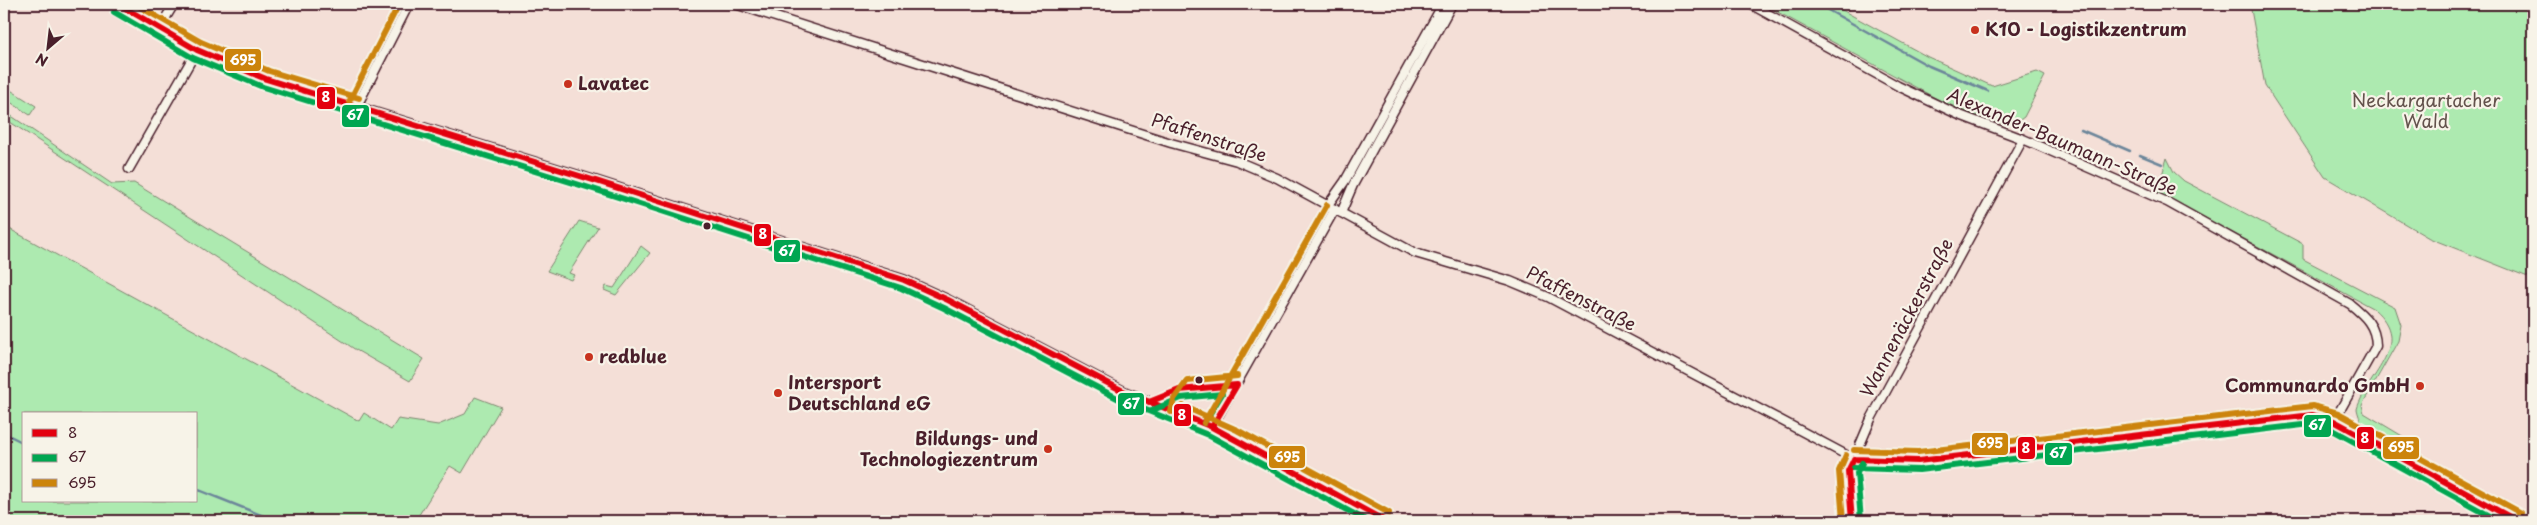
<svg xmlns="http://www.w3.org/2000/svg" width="2537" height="525" font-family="'Playpen Sans',sans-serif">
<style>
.green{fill:#adeab0;stroke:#7c846e;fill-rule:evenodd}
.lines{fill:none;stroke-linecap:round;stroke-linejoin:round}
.stream{stroke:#6c869a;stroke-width:2.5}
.minor-casing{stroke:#4a1f2b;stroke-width:11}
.tertiary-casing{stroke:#4a1f2b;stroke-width:12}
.minor{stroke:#f7f3e8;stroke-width:8}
.tertiary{stroke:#f7f3e8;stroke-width:9}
.bus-1-casing{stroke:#f7f3e8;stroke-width:10}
.bus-2-casing{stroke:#f7f3e8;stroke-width:10}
.bus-3-casing{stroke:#f7f3e8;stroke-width:10}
.bus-1{stroke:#e3000f;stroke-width:6}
.bus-2{stroke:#00a651;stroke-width:6}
.bus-3{stroke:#cc840b;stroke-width:6}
.poi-dot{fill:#c8321e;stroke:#f7f3e8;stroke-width:2}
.bus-dot{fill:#4a1f2b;stroke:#f7f3e8;stroke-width:2}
.labels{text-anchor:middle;stroke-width:4.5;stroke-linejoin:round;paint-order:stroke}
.poi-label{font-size:18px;font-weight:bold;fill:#4a1f2b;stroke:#f7f3e8;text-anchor:start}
.park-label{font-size:18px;fill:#63524c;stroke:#f7f3e8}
.street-label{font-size:18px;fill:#4a1f2b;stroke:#f7f3e8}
.line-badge{stroke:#f7f3e8;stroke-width:2}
.badge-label{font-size:14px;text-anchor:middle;font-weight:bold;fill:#fff}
</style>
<rect width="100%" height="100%" fill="#f4dfd7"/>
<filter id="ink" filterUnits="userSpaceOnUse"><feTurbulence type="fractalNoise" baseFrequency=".02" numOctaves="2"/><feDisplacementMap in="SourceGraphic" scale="10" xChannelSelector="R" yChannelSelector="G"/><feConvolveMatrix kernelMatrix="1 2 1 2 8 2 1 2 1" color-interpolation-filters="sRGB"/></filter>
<g filter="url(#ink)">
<!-- green -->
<path class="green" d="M 1763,4 L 1831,4 L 1928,57 L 1992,86 L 2037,72 L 2045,76 L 2024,117 L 2017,122 L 2004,124 L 1980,118 L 1939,100 Z
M 2250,4 L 2533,4 L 2533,279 L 2429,238 L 2325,177 L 2265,86 Z
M 4,86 L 36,106 L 30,115 L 4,98 Z
M 4,111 L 112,184 L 134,183 L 424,359 L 410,381 L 356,350 L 4,118 Z
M 2167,158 L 2174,172 L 2184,181 L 2303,244 L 2303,259 L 2395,307 L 2401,325 L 2398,341 L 2362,405 L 2364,413 L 2404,437 L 2400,444 C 2380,443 2361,430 2357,409 C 2368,373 2414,344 2374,309 L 2157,192 Z
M 579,221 L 598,227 L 569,273 L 574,275 L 571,280 L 547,271 Z
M 4,226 L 359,421 L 364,413 L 391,430 L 398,419 L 438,425 L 465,414 L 475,397 L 501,407 L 462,473 L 450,466 L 415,521 L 4,521 ZM 24,414 L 196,414 L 196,501 L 24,501 Z
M 641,246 L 650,253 L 616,295 L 604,290 L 606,286 L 614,288 Z"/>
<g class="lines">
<!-- stream -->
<path class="stream" d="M 1817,4 L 1929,66 L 1988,91
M 2081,130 L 2130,151
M 2140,155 L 2162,164
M 4,433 L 24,443
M 196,489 L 276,521"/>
<!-- minor casing -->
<g class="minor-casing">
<path id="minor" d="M 735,4 L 1171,143 L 1237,161 L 1277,178 L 1415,253 L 1510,281 L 1548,297 L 1854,459 L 1871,419 L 2023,139
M 1750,4 L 1898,86 L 1957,114 L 2023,139 L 2167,202 L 2350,304 C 2365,316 2376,326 2376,346 L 2334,421
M 159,29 L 174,4
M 357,106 L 409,4
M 129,169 L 197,50
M 1328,205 L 1345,181 L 1443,4
M 1341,213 L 1353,185 L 1452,4
M 1212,427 L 1335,209"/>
</g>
<!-- tertiary casing -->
<g class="tertiary-casing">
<path id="tertiary" d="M 118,4 L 197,50 L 266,79 L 596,181 L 904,280 L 948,300 L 1125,392 L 1212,427 L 1385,521
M 1852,521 L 1848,471 L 1854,459 L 1918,461 L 2312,415 L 2334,421 L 2517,521"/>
</g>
<!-- minor -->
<use href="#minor" class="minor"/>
<!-- tertiary -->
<use href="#tertiary" class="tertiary"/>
<!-- bus-1 casing -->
<g class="bus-1-casing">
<path id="bus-1" d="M 118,4 L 197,50 L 266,79 L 596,181 L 904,280 L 948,300 L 1125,392 L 1212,427 L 1385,521
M 1149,402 L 1179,390 L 1237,385 L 1212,427
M 1854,459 L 1918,461 L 2312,415 L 2334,421 L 2517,521
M 1852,521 L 1848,471 L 1854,459"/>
</g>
<!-- bus-2 casing -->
<g class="bus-2-casing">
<path id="bus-2" d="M 114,12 L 193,58 L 263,87 L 593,189 L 901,288 L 944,308 L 1121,400 L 1208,435 L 1367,521
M 1153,410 L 1181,398 L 1222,394 L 1204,423
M 1854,468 L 1919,470 L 2311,424 L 2331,429 L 2499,521
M 1861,520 L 1857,473 L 1862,463"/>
</g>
<!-- bus-3 casing -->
<g class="bus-3-casing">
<path id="bus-3" d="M 135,4 L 201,42 L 269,71 L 359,98
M 349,102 L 399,4
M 1183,406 L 1237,430 L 1389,513
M 1171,412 L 1174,399 L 1187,381 L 1237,376
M 1204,423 L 1327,205
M 1854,450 L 1918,452 L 2313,406 L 2338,413 L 2521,513
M 1843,521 L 1839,471 L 1846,455"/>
</g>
<!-- bus-1 -->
<use href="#bus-1" class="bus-1"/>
<!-- bus-2 -->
<use href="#bus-2" class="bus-2"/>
<!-- bus-3 -->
<use href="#bus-3" class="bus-3"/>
</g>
</g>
<!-- markers -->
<g class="poi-dot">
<circle cx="1975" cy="30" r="5"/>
<circle cx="568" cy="84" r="5"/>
<circle cx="589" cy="357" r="5"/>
<circle cx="2420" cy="386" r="5"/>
<circle cx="778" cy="393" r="5"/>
<circle cx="1048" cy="449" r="5"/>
</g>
<g class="bus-dot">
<circle cx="707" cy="226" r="4.5"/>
<circle cx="1199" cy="380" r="4.5"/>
</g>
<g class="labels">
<!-- poi labels -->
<g class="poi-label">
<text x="1985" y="36">K10 - Logistikzentrum</text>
<text x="578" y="90">Lavatec</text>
<text x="599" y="363">redblue</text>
<text x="788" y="389">Intersport<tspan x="788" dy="21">Deutschland eG</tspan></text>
<text x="2410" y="392" text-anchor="end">Communardo GmbH</text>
<text x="1038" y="445" text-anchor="end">Bildungs- und<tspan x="1038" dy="21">Technologiezentrum</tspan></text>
</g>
<!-- park labels -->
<g class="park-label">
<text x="2426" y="107">Neckargartacher<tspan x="2426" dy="21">Wald</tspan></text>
</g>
<!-- street labels -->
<g class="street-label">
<text transform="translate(1209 138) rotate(18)" y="6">Pfaffenstraße</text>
<text transform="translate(2062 142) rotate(23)" y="6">Alexander-Baumann-Straße</text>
<text transform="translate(1581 299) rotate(27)" y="6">Pfaffenstraße</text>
<text transform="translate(1907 318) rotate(-62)" y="6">Wannenäckerstraße</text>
</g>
</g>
<g class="line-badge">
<rect x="224" y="48" width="38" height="24" rx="5" fill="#cc840b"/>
<rect x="316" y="86" width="20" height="24" rx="5" fill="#e3000f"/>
<rect x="341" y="104" width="29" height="24" rx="5" fill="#00a651"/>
<rect x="753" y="223" width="19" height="24" rx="5" fill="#e3000f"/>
<rect x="773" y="239" width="28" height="24" rx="5" fill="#00a651"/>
<rect x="1117" y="392" width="28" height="24" rx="5" fill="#00a651"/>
<rect x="1173" y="403" width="19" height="24" rx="5" fill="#e3000f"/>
<rect x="2303" y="414" width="29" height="24" rx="5" fill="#00a651"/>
<rect x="2356" y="426" width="19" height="24" rx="5" fill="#e3000f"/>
<rect x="1971" y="432" width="38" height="24" rx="5" fill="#cc840b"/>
<rect x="2382" y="436" width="38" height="24" rx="5" fill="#cc840b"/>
<rect x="2017" y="436" width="19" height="24" rx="5" fill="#e3000f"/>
<rect x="2044" y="442" width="29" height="24" rx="5" fill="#00a651"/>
<rect x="1268" y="445" width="38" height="24" rx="5" fill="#cc840b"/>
</g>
<g class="badge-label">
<text x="243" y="65">695</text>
<text x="326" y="102">8</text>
<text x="355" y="120">67</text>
<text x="763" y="239">8</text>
<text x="787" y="256">67</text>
<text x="1131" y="409">67</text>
<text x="1182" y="420">8</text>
<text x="2317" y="430">67</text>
<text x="2365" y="443">8</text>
<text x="1990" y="448">695</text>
<text x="2401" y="452">695</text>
<text x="2026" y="453">8</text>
<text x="2058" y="458">67</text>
<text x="1287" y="462">695</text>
</g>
<!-- margin -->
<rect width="2537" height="525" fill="none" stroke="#f7f3e8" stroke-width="20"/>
<rect x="10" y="10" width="2517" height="505" fill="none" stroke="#4a1f2b" stroke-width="2" filter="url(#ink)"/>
<!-- legend -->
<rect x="22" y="412" width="175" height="90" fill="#f7f3e8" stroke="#b29e9c"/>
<rect x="32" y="429" width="25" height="8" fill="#e3000f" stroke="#b29e9c"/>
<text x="68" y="438" font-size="15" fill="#4a1f2b">8</text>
<rect x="32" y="454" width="25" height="8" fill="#00a651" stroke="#b29e9c"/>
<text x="68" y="462" font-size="15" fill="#4a1f2b">67</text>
<rect x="32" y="479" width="25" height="8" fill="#cc840b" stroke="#b29e9c"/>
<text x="68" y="488" font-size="15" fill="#4a1f2b">695</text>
<!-- north arrow -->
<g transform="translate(48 48) rotate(208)" stroke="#f7f3e8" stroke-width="4" paint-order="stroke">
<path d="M0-4L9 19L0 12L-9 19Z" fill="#4a1f2b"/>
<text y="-8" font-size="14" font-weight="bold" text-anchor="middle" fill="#4a1f2b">N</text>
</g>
</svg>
